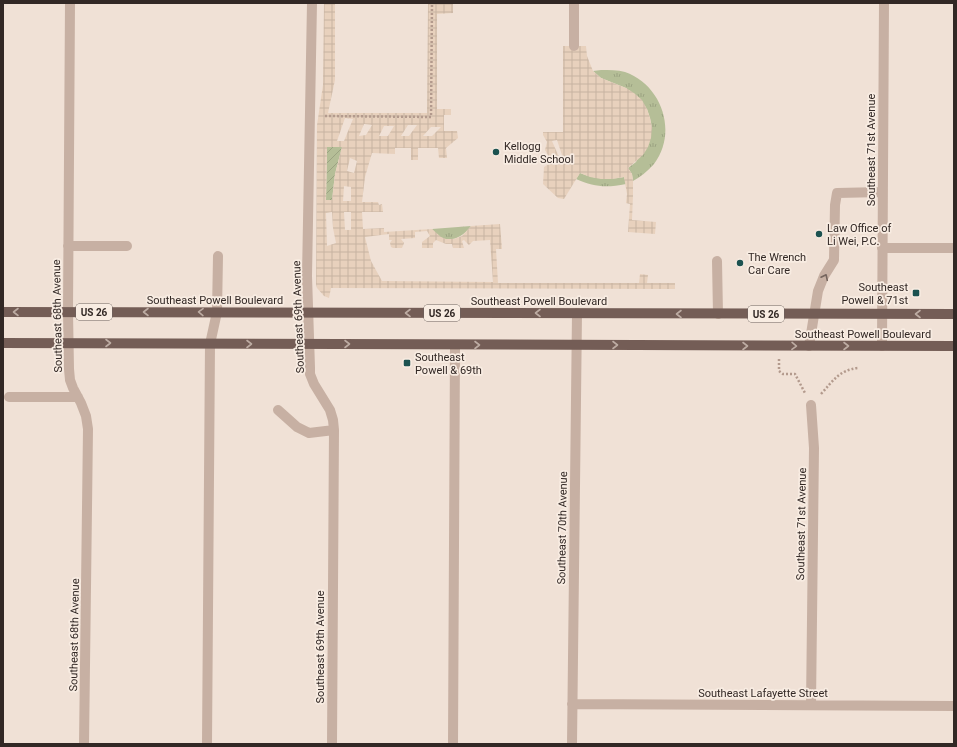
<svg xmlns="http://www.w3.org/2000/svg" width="957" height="747" font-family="Roboto,sans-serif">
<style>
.grass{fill:url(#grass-tufts)}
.garden{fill:url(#garden-furrows)}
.plaza{fill:url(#plaza-grid);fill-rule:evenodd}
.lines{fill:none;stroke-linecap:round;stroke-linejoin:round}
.path{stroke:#b39a8d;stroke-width:2.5;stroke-dasharray:2 2;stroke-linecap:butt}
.minor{stroke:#c7b0a3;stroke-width:10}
.major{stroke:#745d56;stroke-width:10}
.oneway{stroke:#75655e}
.oneway2{stroke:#bdaca3}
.poi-dot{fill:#1c5250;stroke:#f8ece2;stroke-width:1.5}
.labels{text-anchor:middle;stroke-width:3.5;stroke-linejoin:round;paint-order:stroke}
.shield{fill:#f8ece2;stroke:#6d635e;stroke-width:1}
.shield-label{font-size:10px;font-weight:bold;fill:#322825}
.poi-label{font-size:11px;fill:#322825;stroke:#f8ece2;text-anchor:start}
.street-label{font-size:11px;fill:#322825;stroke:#f8ece2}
</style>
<defs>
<pattern id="grass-tufts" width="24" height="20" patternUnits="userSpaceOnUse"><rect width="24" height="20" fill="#b5be97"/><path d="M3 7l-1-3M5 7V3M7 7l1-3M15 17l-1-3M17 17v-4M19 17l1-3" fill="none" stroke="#9ca382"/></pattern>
<pattern id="garden-furrows" width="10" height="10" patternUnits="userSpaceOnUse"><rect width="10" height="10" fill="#b5be97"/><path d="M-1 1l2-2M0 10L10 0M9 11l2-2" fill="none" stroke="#9ca382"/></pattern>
<pattern id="plaza-grid" width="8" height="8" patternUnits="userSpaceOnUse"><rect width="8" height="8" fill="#e8d1bd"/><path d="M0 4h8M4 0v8" fill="none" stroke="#c7b3a2"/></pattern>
</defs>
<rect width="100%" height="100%" fill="#f0e1d6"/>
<!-- grass -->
<path class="grass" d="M 601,70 C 609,70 618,70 625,72 C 662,85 678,132 654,164 C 648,171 640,177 633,181 L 632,174 L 628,168 L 636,162 L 652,128 L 650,118 L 647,109 L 626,88 L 601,78 L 593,71 Z
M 580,173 C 594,179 609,180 624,177 L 626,184 C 606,188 594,187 576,179 Z
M 471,226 C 461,240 443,246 432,229 Z"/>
<!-- garden -->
<path class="garden" d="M 327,147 L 342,147 L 335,174 L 332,200 L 326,200 Z"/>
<!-- plaza -->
<path class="plaza" d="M 324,3 L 335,3 L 335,80 L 328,113 L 427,113 L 428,3 L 453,3 L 453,13 L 437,14 L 437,109 L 451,109 L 451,115 L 444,115 L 444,131 L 457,131 L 458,138 L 446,148 L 447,158 L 439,158 L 438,148 L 418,148 L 418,160 L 411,160 L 411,148 L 395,148 L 395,154 L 372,153 L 365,177 L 362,202 L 378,202 L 379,205 L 382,204 L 383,212 L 362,212 L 363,229 L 384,228 L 384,232 L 432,229 L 441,237 L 446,239 L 454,239 L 462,236 L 471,226 L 500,224 L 502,249 L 496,249 L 498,283 L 639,283 L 640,274 L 648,275 L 647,283 L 675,283 L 675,289 L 331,288 L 329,298 L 324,296 L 317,288 L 316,284 L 317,125 L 323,85 ZM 345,118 L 353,119 L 344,141 L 337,141 ZM 364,124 L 372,125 L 366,135 L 359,136 ZM 408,125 L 417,125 L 409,136 L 401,136 ZM 384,126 L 394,126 L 388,136 L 379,136 ZM 431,127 L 441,127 L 432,136 L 423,136 ZM 327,147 L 342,147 L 335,174 L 332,200 L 326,200 ZM 350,158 L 357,161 L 354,173 L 347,171 ZM 344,186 L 351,187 L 351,201 L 343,201 ZM 332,212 L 333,228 L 336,243 L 327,246 L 326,213 ZM 344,212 L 351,212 L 351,230 L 345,230 ZM 427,231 L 430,236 L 422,242 L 422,248 L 433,248 L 433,243 L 436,240 L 446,244 L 452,244 L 453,248 L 464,248 L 462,241 L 464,240 L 469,245 L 473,241 L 490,240 L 493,282 L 382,281 L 371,261 L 365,237 L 389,234 L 389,240 L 392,240 L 390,243 L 391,247 L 393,248 L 402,248 L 404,243 L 401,239 L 415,238 L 415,232 Z
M 563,46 L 586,46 L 587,56 L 593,71 L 601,78 L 626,88 L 634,93 L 642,100 L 647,109 L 650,118 L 652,128 L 651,138 L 648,147 L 643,155 L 628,168 L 632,174 L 633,181 L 633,195 L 632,220 L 656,222 L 655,234 L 628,232 L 630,204 L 626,203 L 627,194 L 624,177 L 612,179 L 601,179 L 590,177 L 580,173 L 564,199 L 558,198 L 543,184 L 544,167 L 552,162 L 545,150 L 547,142 L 543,135 L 543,132 L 563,132 ZM 557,140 L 562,155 L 559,157 L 552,141 Z"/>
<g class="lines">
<!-- path -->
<path class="path" d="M 325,116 L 431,117 L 432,3
M 779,359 L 779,371 L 783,374 L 795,374 L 805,393
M 821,394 C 833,381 839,370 858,368"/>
<!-- minor -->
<path class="minor" d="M 70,3 L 68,312 L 69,369 L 70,380 L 73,388 L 81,403 L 86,416 L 88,429 L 84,744
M 312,3 L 307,276 L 310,368 L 310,374 L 314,384 L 330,410 L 333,420 L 334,430 L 332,744
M 574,3 L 574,46
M 68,246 L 127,246
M 882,248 L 954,248
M 717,261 L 718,314
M 809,346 L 818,291 L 824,276 L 834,260 L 835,205 L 837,193 L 882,192
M 882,346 L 884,3
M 9,397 L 78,397
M 811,405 L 814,448 L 811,705
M 278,410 L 297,427 L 309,433 L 334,430
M 572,704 L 954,706
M 207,744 L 210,344 L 217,312 L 218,256
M 453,744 L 455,345
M 572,744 L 577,313"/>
<!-- major -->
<path class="major" d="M 3,312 L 954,314
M 3,343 L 954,346"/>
</g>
<!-- one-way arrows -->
<defs><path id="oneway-chevron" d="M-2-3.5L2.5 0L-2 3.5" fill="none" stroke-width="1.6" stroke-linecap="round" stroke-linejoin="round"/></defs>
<use class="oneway" href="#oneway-chevron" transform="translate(825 277) rotate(-64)"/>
<g class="oneway2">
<use href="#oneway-chevron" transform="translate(16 312) rotate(-180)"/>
<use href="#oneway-chevron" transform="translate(146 312) rotate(180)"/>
<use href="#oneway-chevron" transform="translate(201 312) rotate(-179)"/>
<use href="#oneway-chevron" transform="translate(408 313) rotate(-180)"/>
<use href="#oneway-chevron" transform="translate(538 313) rotate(-180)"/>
<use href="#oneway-chevron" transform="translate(679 314) rotate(180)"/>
<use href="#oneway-chevron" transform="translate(918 314) rotate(180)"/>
<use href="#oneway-chevron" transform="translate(108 343)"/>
<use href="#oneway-chevron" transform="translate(249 344)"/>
<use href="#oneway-chevron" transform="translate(347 344)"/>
<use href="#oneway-chevron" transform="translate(477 345)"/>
<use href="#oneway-chevron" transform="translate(615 345)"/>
<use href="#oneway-chevron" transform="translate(745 346)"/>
<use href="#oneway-chevron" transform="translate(794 346) rotate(1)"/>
<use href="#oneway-chevron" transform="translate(846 346)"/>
</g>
<!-- markers -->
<g class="poi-dot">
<circle cx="496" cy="152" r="4"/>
<circle cx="819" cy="234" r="4"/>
<circle cx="740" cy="263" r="4"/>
<rect x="912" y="289" width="8" height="8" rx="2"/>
<rect x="403" y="359" width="8" height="8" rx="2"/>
</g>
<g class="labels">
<!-- shield labels -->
<g class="shield">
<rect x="76" y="304" width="36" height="16" rx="3"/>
<rect x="424" y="305" width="36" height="16" rx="3"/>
<rect x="748" y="306" width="36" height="16" rx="3"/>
</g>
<g class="shield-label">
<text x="94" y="316">US 26</text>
<text x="442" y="317">US 26</text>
<text x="766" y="318">US 26</text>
</g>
<!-- poi labels -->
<g class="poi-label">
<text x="504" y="150">Kellogg<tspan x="504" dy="13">Middle School</tspan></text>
<text x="827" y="232">Law Office of<tspan x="827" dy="13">Li Wei, P.C.</tspan></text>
<text x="748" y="261">The Wrench<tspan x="748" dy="13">Car Care</tspan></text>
<text x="908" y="291" text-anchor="end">Southeast<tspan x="908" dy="13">Powell &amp; 71st</tspan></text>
<text x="415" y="361">Southeast<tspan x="415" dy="13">Powell &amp; 69th</tspan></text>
</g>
<!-- street labels -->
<g class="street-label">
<text transform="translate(871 150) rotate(-90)" y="4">Southeast 71st Avenue</text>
<text x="215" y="304">Southeast Powell Boulevard</text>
<text x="539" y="305">Southeast Powell Boulevard</text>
<text transform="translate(57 316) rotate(-91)" y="4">Southeast 68th Avenue</text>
<text transform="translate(298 317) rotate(-92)" y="4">Southeast 69th Avenue</text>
<text x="863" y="338">Southeast Powell Boulevard</text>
<text transform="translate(801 524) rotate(-89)" y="4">Southeast 71st Avenue</text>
<text transform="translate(562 528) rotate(-89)" y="4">Southeast 70th Avenue</text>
<text transform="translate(74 635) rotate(-89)" y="4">Southeast 68th Avenue</text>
<text transform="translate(320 647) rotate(-90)" y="4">Southeast 69th Avenue</text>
<text x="763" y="697">Southeast Lafayette Street</text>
</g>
</g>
<!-- border -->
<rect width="957" height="747" fill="none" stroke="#322825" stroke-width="8"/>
</svg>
